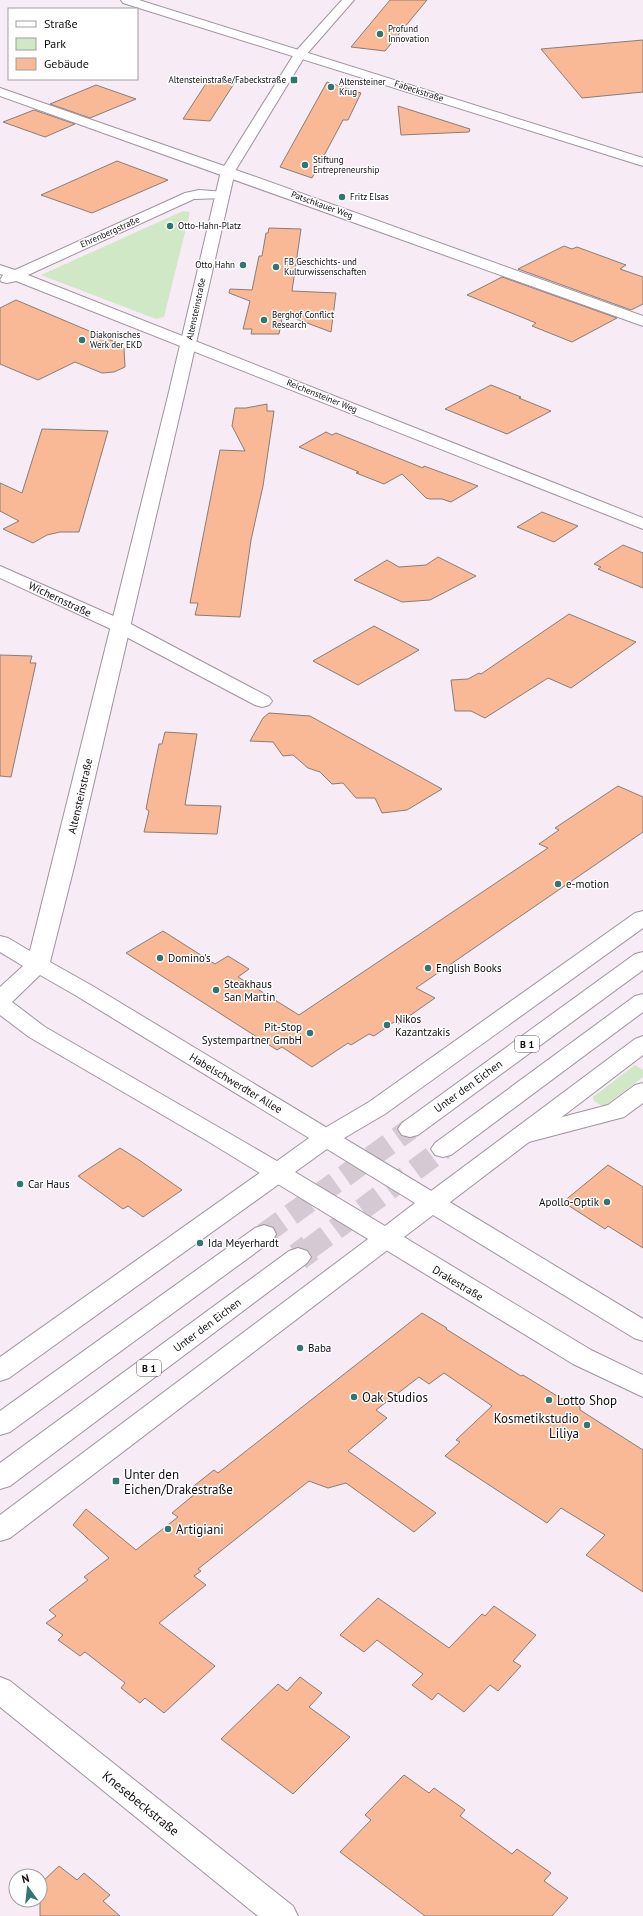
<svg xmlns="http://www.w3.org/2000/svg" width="643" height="1916" font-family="'PT Sans',sans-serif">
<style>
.green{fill:#d0e8c5}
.building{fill:#f9b996;stroke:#8a7d76}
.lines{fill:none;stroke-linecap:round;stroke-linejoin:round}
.primary-tunnel-far1{stroke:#d5cad4;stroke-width:22;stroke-dasharray:22 11;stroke-linecap:butt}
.primary-tunnel{stroke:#d5cad4;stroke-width:28;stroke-dasharray:28 14;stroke-linecap:butt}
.minor-casing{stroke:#9f939e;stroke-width:2}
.secondary-casing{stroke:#9f939e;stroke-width:2}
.primary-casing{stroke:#9f939e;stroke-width:2}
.minor{fill:#fff;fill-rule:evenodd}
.secondary{fill:#fff;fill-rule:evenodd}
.primary{fill:#fff;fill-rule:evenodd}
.poi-dot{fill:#2f7770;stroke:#fff;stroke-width:1.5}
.labels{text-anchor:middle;stroke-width:3;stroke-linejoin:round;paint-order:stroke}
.far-poi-label{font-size:9px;fill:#120e12;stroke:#fff;text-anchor:start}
.far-street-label{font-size:9px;fill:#120e12;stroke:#fff}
.shield{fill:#fff;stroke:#595659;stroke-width:1}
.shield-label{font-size:10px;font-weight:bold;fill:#120e12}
.street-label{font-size:11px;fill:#120e12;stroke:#fff}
.poi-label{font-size:11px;fill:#120e12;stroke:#fff;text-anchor:start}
.near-poi-label{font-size:13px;fill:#120e12;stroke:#fff;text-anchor:start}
.near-street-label{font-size:13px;fill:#120e12;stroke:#fff}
</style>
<rect width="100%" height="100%" fill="#f7ebf6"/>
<!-- green -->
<path class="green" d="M 183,211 L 190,212 L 164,317 L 156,319 L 41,275 Z
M 635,1065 L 643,1070 L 643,1077 L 606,1105 L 601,1105 L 594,1101 L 593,1097 Z"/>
<!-- building -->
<path class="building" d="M 390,0 L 427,0 L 385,51 L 351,47 Z
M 643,40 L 643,92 L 582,98 L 541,49 Z
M 209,79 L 237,79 L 210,121 L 183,119 Z
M 327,82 L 361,93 L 348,120 L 343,120 L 312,178 L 280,167 Z
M 96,85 L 136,99 L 90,118 L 50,104 Z
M 398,106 L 470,129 L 469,132 L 401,135 Z
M 34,110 L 75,124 L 45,137 L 3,122 Z
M 117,161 L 168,180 L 92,213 L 41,195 Z
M 269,228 L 301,229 L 292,291 L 336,293 L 331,332 L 283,314 L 279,334 L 251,334 L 252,329 L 243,329 L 250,301 L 229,293 L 230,289 L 252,290 L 259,256 L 262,256 L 266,233 L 268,233 Z
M 564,246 L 572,249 L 577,247 L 626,265 L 620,269 L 643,277 L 643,304 L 631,310 L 518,269 Z
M 502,277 L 617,318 L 572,342 L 532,326 L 536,323 L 467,295 Z
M 16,300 L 120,344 L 117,345 L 124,348 L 125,367 L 114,372 L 102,373 L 75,362 L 38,380 L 0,364 L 0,308 Z
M 491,385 L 521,397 L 519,398 L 551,411 L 507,434 L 445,409 Z
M 267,404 L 267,411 L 274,411 L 263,486 L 251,540 L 240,617 L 195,615 L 198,603 L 190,603 L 220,450 L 245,451 L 232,426 L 235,408 L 246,408 Z
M 42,429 L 108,431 L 79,532 L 60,532 L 47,535 L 33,543 L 3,529 L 19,521 L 0,511 L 0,483 L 22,493 Z
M 326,432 L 332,435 L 336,433 L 423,468 L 424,466 L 478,486 L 451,502 L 442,499 L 430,499 L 426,498 L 402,474 L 384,484 L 356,473 L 359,472 L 299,447 Z
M 542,512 L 578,526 L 554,542 L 517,527 Z
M 623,545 L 643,553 L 643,588 L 598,569 L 601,567 L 594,564 Z
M 438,557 L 476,576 L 430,600 L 402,602 L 354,580 L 387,560 L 399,567 L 426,565 Z
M 569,614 L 636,642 L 571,688 L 548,678 L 485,718 L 471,711 L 455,711 L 451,680 L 468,679 L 479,673 L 481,674 Z
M 374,626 L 419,650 L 358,685 L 313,661 Z
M 0,655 L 32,656 L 30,663 L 36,663 L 11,777 L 0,776 Z
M 269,713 L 310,716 L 442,789 L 407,810 L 382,813 L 375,798 L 356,798 L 343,783 L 332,784 L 320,772 L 308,768 L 293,755 L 283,756 L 273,742 L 250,741 L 263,718 Z
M 165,732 L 197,734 L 185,805 L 221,806 L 217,834 L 144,832 L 149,811 L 146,809 L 153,773 L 159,744 L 162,744 Z
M 618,786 L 643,797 L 643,832 L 416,988 L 435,998 L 398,1024 L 394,1022 L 374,1036 L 369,1034 L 351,1045 L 348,1043 L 312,1067 L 282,1047 L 277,1050 L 126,953 L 163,931 L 215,964 L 228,956 L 249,969 L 238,977 L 299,1015 L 548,848 L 539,844 L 559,830 L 555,828 Z
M 120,1148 L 139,1160 L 182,1190 L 143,1217 L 128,1206 L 123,1209 L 78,1176 Z
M 608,1165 L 643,1187 L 643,1248 L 608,1226 L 605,1229 L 563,1202 Z
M 422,1313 L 447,1328 L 446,1329 L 521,1376 L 523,1375 L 562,1399 L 567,1399 L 580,1407 L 580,1410 L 643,1450 L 643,1592 L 586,1555 L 605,1535 L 561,1508 L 547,1523 L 445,1456 L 460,1442 L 456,1440 L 492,1406 L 444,1373 L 429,1384 L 419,1377 L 376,1410 L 387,1418 L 348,1451 L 436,1513 L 414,1532 L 346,1483 L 328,1488 L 309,1481 L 198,1569 L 201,1571 L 194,1576 L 206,1585 L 159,1623 L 215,1666 L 164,1713 L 145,1698 L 140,1703 L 121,1688 L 125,1683 L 85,1652 L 80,1656 L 58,1640 L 63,1635 L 46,1623 L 56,1616 L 49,1610 L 88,1580 L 84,1577 L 109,1558 L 73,1525 L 86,1509 L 136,1550 L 178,1517 L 172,1513 L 196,1493 L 190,1489 L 214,1470 L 218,1473 Z
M 378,1598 L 449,1648 L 482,1614 L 485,1616 L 494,1606 L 536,1635 L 513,1661 L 521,1666 L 498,1691 L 490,1685 L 464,1712 L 438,1693 L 432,1700 L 412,1685 L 423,1674 L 377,1640 L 364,1652 L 340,1635 Z
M 300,1677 L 322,1693 L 309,1707 L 350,1737 L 293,1794 L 221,1739 L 278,1684 L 287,1691 Z
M 404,1775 L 429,1793 L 434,1788 L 465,1810 L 460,1816 L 512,1854 L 517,1849 L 551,1873 L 544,1881 L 568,1898 L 552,1916 L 425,1916 L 340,1852 L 371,1820 L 365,1815 Z
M 59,1866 L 77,1880 L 84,1873 L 110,1895 L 103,1901 L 120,1916 L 40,1916 L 40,1884 Z"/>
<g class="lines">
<!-- primary-tunnel-far1 -->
<path class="primary-tunnel-far1" d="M 264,1234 L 410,1129
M 309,1249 L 443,1149"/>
<!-- primary-tunnel -->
<path class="primary-tunnel" d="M 298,1257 L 310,1248"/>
<!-- minor casing -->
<g class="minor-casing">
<path id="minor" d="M 121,0 L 139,0 L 643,158 L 643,166 L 123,3 Z
M 0,88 L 253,176 L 643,316 L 643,326 L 0,96 Z
M 199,190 L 226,192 L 228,195 L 226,198 L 194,199 L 28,275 L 643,518 L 643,529 L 16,281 L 7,283 L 2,282 L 0,280 L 3,275 L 0,274 L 0,265 L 15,270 L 185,193 Z
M 0,566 L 127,622 L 269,697 L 272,701 L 269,705 L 262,707 L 255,705 L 113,630 L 0,578 Z
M 643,1083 L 643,1103 L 624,1117 L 521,1144 L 513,1142 L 509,1136 L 513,1130 L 608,1105 L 635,1085 Z
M 0,1677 L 10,1681 L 293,1906 L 298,1916 L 258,1916 L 0,1707 Z"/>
</g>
<!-- secondary casing -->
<g class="secondary-casing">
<path id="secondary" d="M 342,0 L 354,0 L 305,56 L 235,171 L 184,396 L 75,863 L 50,962 L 91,985 L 643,1319 L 643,1341 L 634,1338 L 433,1215 L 404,1237 L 591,1350 L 643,1375 L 643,1397 L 573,1364 L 209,1142 L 29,1037 L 0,1015 L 0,987 L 23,966 L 0,952 L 0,936 L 8,938 L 30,951 L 168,396 L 221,171 L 296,51 ZM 40,975 L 75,995 L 309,1138 L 277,1161 L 45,1027 L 12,1002 ZM 327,1149 L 415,1203 L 385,1226 L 295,1172 Z"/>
</g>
<!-- primary casing -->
<g class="primary-casing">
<path id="primary" d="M 643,911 L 643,928 L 385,1114 L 334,1144 L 326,1146 L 318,1144 L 314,1138 L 318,1132 L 369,1102 L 635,913 Z
M 643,952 L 643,970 L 418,1135 L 410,1137 L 402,1135 L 398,1129 L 402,1123 L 635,954 Z
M 643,994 L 643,1012 L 451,1155 L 443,1157 L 435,1155 L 431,1149 L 435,1143 L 635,996 Z
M 643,1036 L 643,1055 L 441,1209 L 432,1212 L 423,1209 L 420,1203 L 423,1197 L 635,1039 Z
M 277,1165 L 286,1167 L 289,1173 L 286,1179 L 9,1378 L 0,1381 L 0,1357 L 268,1167 Z
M 264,1225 L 273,1228 L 276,1234 L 273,1240 L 10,1432 L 0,1435 L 0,1411 L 255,1228 Z
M 385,1230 L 394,1233 L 397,1239 L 394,1245 L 10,1538 L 0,1541 L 0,1515 L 376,1233 Z
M 298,1248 L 307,1251 L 311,1257 L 307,1263 L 10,1486 L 0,1489 L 0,1463 L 289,1251 Z"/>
</g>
<!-- minor -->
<use href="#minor" class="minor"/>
<!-- secondary -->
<use href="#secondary" class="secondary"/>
<!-- primary -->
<use href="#primary" class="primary"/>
</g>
<!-- markers -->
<g class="poi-dot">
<circle cx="380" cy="34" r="4"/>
<rect x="290" y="76" width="8" height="8" rx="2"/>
<circle cx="331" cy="87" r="4"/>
<circle cx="305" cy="165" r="4"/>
<circle cx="342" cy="197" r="4"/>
<circle cx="170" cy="226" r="4"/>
<circle cx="243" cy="265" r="4"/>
<circle cx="276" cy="267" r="4"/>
<circle cx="264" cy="320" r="4"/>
<circle cx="82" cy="340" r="4"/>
<circle cx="558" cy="884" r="4"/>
<circle cx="160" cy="958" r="4"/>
<circle cx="428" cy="968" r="4"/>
<circle cx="216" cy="990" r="4"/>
<circle cx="387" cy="1025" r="4"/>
<circle cx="310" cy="1033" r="4"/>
<circle cx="20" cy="1184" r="4"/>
<circle cx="607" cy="1202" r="4"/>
<circle cx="200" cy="1243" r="4"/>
<circle cx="300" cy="1348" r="4"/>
<circle cx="354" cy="1397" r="4"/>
<circle cx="549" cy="1400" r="4"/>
<circle cx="587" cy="1425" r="4"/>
<rect x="112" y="1477" width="8" height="8" rx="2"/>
<circle cx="168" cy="1529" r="4"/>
</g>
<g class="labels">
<!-- far-poi labels -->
<g class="far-poi-label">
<text x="388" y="32">Profund<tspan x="388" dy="10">Innovation</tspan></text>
<text x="286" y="83" text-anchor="end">Altensteinstraße/Fabeckstraße</text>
<text x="339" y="85">Altensteiner<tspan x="339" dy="10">Krug</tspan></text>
<text x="313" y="163">Stiftung<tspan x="313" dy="10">Entrepreneurship</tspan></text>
<text x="350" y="200">Fritz Elsas</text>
<text x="178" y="229">Otto-Hahn-Platz</text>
<text x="284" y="265">FB Geschichts- und<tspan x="284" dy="10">Kulturwissenschaften</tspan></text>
<text x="235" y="268" text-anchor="end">Otto Hahn</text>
<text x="272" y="318">Berghof Conflict<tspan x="272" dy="10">Research</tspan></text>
<text x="90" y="338">Diakonisches<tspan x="90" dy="10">Werk der EKD</tspan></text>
</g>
<!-- far-street labels -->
<g class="far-street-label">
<text transform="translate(419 91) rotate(18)" y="3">Fabeckstraße</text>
<text transform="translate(322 205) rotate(20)" y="3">Patschkauer Weg</text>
<text transform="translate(110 232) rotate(-24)" y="3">Ehrenbergstraße</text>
<text transform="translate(196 309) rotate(-78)" y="3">Altensteinstraße</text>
<text transform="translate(322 396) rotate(22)" y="3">Reichensteiner Weg</text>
</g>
<!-- shield labels -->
<g class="shield">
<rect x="515" y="1036" width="24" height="16" rx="3"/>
<rect x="137" y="1360" width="24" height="16" rx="3"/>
</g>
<g class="shield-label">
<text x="527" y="1048">B 1</text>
<text x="149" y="1372">B 1</text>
</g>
<!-- street labels -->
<g class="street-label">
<text transform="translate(60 599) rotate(25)" y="4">Wichernstraße</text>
<text transform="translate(80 796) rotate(-77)" y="4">Altensteinstraße</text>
<text transform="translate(236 1083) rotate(31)" y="4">Habelschwerdter Allee</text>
<text transform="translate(468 1086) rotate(-36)" y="4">Unter den Eichen</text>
<text transform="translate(458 1283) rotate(31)" y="4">Drakestraße</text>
<text transform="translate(207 1325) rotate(-37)" y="4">Unter den Eichen</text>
</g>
<!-- poi labels -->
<g class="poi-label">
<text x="566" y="888">e-motion</text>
<text x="168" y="962">Domino's</text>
<text x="436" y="972">English Books</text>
<text x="224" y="988">Steakhaus<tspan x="224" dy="13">San Martin</tspan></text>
<text x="395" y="1023">Nikos<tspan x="395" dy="13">Kazantzakis</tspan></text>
<text x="302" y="1031" text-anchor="end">Pit-Stop<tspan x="302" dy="13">Systempartner GmbH</tspan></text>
<text x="28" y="1188">Car Haus</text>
<text x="599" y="1206" text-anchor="end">Apollo-Optik</text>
<text x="208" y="1247">Ida Meyerhardt</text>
<text x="308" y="1352">Baba</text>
</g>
<!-- near-poi labels -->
<g class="near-poi-label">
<text x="362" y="1402">Oak Studios</text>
<text x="557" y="1405">Lotto Shop</text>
<text x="579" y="1423" text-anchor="end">Kosmetikstudio<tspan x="579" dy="15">Liliya</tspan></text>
<text x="124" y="1479">Unter den<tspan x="124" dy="15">Eichen/Drakestraße</tspan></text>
<text x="176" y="1534">Artigiani</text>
</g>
<!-- near-street labels -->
<g class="near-street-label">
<text transform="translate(141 1803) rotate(39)" y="5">Knesebeckstraße</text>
</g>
</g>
<!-- legend -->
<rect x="8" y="8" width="130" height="72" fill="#ffffff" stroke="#a09fa0"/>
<rect x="16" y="21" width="20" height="6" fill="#ffffff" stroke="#a09fa0"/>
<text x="44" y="28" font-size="12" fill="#120e12">Straße</text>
<rect x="16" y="38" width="20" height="12" fill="#d0e8c5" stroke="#a09fa0"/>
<text x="44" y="48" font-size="12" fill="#120e12">Park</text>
<rect x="16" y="58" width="20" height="12" fill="#f9b996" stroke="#a09fa0"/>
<text x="44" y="68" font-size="12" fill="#120e12">Gebäude</text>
<!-- north arrow -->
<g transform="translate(28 1888) rotate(345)"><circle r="19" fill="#ffffff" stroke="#a09fa0"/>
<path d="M0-3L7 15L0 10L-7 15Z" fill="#2f7770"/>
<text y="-6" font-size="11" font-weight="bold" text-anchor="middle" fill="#120e12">N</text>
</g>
</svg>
